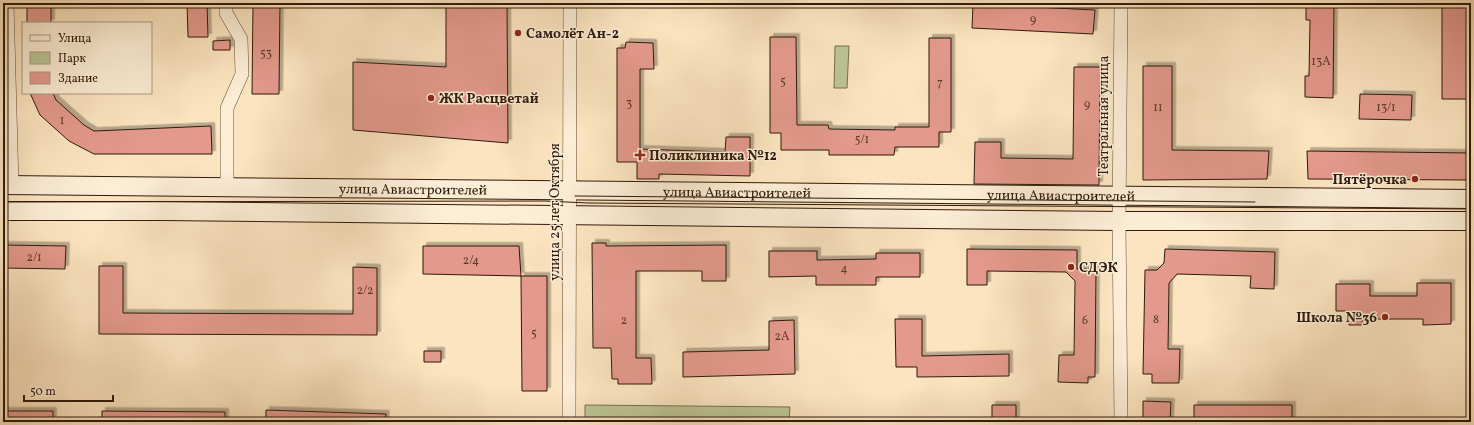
<svg xmlns="http://www.w3.org/2000/svg" width="1474" height="425" font-family="Vollkorn,serif">
<style>
.green{fill:#bcc594;stroke:#767050}
.building{fill:#e3998c;stroke:#2f1a0c;filter:url(#shadow)}
.lines{fill:none;stroke-linecap:round;stroke-linejoin:round}
.minor-casing{stroke:#624c39;stroke-width:14}
.secondary-casing{stroke:#2f1a0c;stroke-width:20}
.minor{stroke:#fcedd5;stroke-width:13}
.secondary{stroke:#fcedd5;stroke-width:18}
.tram{stroke:#2f1a0c;stroke-width:1}
.poi-dot{fill:#8f2418;stroke:#fcedd5;stroke-width:1.5}
.labels{text-anchor:middle;stroke-width:3;stroke-linejoin:round;paint-order:stroke}
.number-label{font-size:12px;fill:#5c3a2c}
.poi-label{font-size:14px;font-weight:bold;fill:#2f1a0c;stroke:#fcedd5;text-anchor:start}
.street-label{font-size:14px;fill:#2f1a0c;stroke:#fcedd5}
</style>
<defs>
<filter id="shadow"><feDropShadow dx="3.5" dy="-3.5" stdDeviation="0" flood-color="#0004"/></filter>
</defs>
<rect width="100%" height="100%" fill="#fbe4bf"/>
<filter id="stains"><feTurbulence type="fractalNoise" baseFrequency=".005" numOctaves="4"/><feColorMatrix values="0 0 0 0 .2 0 0 0 0 .09 0 0 0 0 .02 0 0 0 .5 -.17"/></filter>
<radialGradient id="worn" r=".72"><stop offset=".6" stop-color="#630" stop-opacity="0"/><stop offset="1" stop-color="#630" stop-opacity=".3"/></radialGradient>
<!-- green -->
<path class="green" d="M 835,46 L 849,46 L 847,88 L 834,88 Z
M 585,405 L 790,407 L 789,422 L 585,422 Z"/>
<!-- building -->
<path class="building" d="M 27,3 L 51,3 L 51,23 L 27,23 Z
M 187,3 L 207,3 L 208,37 L 188,37 Z
M 253,3 L 280,3 L 279,94 L 252,94 Z
M 446,3 L 507,3 L 508,143 L 353,130 L 353,62 L 446,67 Z
M 1306,3 L 1334,3 L 1333,98 L 1305,97 L 1305,76 L 1309,76 L 1310,20 L 1306,20 Z
M 1442,3 L 1471,3 L 1471,19 L 1468,19 L 1468,76 L 1471,75 L 1471,99 L 1442,99 Z
M 973,4 L 1095,10 L 1093,34 L 972,28 Z
M 770,37 L 796,37 L 797,125 L 828,125 L 829,129 L 895,130 L 895,127 L 929,127 L 929,38 L 951,38 L 951,132 L 939,132 L 939,147 L 895,147 L 894,155 L 829,155 L 829,150 L 781,150 L 781,133 L 770,133 Z
M 230,40 L 230,50 L 213,50 L 213,41 Z
M 626,42 L 653,43 L 654,69 L 640,69 L 640,149 L 725,152 L 726,137 L 750,137 L 750,176 L 659,174 L 659,179 L 637,179 L 637,162 L 617,162 L 617,48 L 625,48 Z
M 1143,66 L 1172,66 L 1172,150 L 1269,151 L 1267,179 L 1143,180 Z
M 1074,67 L 1100,67 L 1099,185 L 974,184 L 975,142 L 1001,142 L 1001,158 L 1073,159 Z
M 30,93 L 53,93 L 56,100 L 84,125 L 94,131 L 211,126 L 212,154 L 94,154 L 69,141 L 40,115 Z
M 1360,94 L 1412,95 L 1411,120 L 1359,119 Z
M 1307,151 L 1471,153 L 1470,180 L 1308,179 Z
M 592,243 L 606,243 L 606,246 L 726,245 L 726,281 L 702,281 L 702,271 L 636,271 L 636,358 L 651,358 L 652,384 L 618,384 L 618,379 L 612,379 L 611,348 L 593,348 Z
M 3,245 L 66,246 L 65,269 L 3,268 Z
M 423,246 L 519,246 L 521,276 L 423,274 Z
M 967,249 L 1077,250 L 1077,269 L 1096,269 L 1095,377 L 1088,377 L 1088,383 L 1058,382 L 1059,355 L 1074,355 L 1075,281 L 1066,272 L 987,271 L 987,285 L 967,285 Z
M 1165,249 L 1275,252 L 1274,289 L 1250,288 L 1251,276 L 1177,274 L 1169,283 L 1168,349 L 1180,349 L 1179,383 L 1152,383 L 1152,374 L 1143,374 L 1145,270 L 1157,270 L 1164,263 Z
M 769,251 L 817,251 L 817,260 L 876,259 L 876,253 L 920,253 L 920,277 L 876,277 L 876,285 L 816,285 L 816,276 L 769,277 Z
M 99,266 L 123,266 L 123,313 L 353,314 L 353,267 L 377,268 L 377,335 L 99,334 Z
M 521,276 L 547,276 L 547,391 L 522,391 Z
M 1417,283 L 1451,283 L 1451,324 L 1423,325 L 1423,319 L 1362,319 L 1362,325 L 1349,325 L 1349,311 L 1336,311 L 1336,284 L 1370,284 L 1370,296 L 1417,296 Z
M 895,319 L 922,319 L 922,356 L 1009,354 L 1009,376 L 917,377 L 917,367 L 896,367 Z
M 794,320 L 795,374 L 683,377 L 683,352 L 769,350 L 769,321 Z
M 424,351 L 441,351 L 441,362 L 424,362 Z
M 1143,401 L 1171,402 L 1170,422 L 1143,422 Z
M 992,405 L 1016,405 L 1016,422 L 992,422 Z
M 1194,405 L 1292,405 L 1292,422 L 1194,422 Z
M 266,410 L 386,414 L 385,422 L 266,422 Z
M 3,411 L 53,411 L 53,422 L 3,422 Z
M 102,411 L 225,412 L 225,422 L 102,422 Z"/>
<g class="lines">
<!-- minor casing -->
<g class="minor-casing">
<path id="minor" d="M 7,3 L 12,186
M 226,3 L 226,13 L 241,39 L 242,74 L 227,108 L 227,188
M 569,422 L 570,3
M 1121,422 L 1119,221 L 1121,3"/>
</g>
<!-- secondary casing -->
<g class="secondary-casing">
<g id="secondary">
<path id="s1" d="M 3,185 L 1471,199"/>
<path d="M 3,211 L 162,211 L 1119,221 L 1471,221"/>
</g>
</g>
<!-- minor -->
<use href="#minor" class="minor"/>
<!-- secondary -->
<use href="#secondary" class="secondary"/>
<!-- tram -->
<path class="tram" d="M 575,196 L 1255,202
M 3,202 L 545,201 L 588,203 L 1471,209"/>
</g>
<!-- markers -->
<g class="poi-dot">
<circle cx="518" cy="33" r="4"/>
<circle cx="431" cy="98" r="4"/>
<path d="M638 149h4v4h4v4h-4v4h-4v-4h-4v-4h4z"/>
<circle cx="1415" cy="179" r="4"/>
<circle cx="1071" cy="267" r="4"/>
<circle cx="1385" cy="317" r="4"/>
</g>
<g class="labels">
<!-- number labels -->
<g class="number-label">
<text x="1033" y="23">9</text>
<text x="266" y="57">53</text>
<text x="1321" y="65">13А</text>
<text x="783" y="85">5</text>
<text x="940" y="86">7</text>
<text x="629" y="107">3</text>
<text x="1087" y="108">9</text>
<text x="1158" y="111">11</text>
<text x="1386" y="111">13/1</text>
<text x="62" y="124">1</text>
<text x="862" y="143">5/1</text>
<text x="34" y="261">2/1</text>
<text x="471" y="264">2/4</text>
<text x="844" y="272">4</text>
<text x="365" y="294">2/2</text>
<text x="1156" y="323">8</text>
<text x="624" y="324">2</text>
<text x="1085" y="324">6</text>
<text x="534" y="337">5</text>
<text x="782" y="340">2А</text>
</g>
<!-- poi labels -->
<g class="poi-label">
<text x="526" y="38">Самолёт Ан-2</text>
<text x="439" y="103">ЖК Расцветай</text>
<text x="649" y="160">Поликлиника №12</text>
<text x="1407" y="184" text-anchor="end">Пятёрочка</text>
<text x="1079" y="272">СДЭК</text>
<text x="1377" y="322" text-anchor="end">Школа №36</text>
</g>
<!-- street labels -->
<g class="street-label">
<text transform="translate(1103 116) rotate(-90)" y="5">Театральная улица</text>
<text dy="5" stroke="none"><textPath href="#s1" startOffset="410">улица Авиастроителей</textPath></text>
<text dy="5" stroke="none"><textPath href="#s1" startOffset="734">улица Авиастроителей</textPath></text>
<text dy="5" stroke="none"><textPath href="#s1" startOffset="1058">улица Авиастроителей</textPath></text>
<text transform="translate(554 212) rotate(-90)" y="5">улица 25 лет Октября</text>
</g>
</g>
<!-- margin -->
<rect width="1474" height="425" fill="none" stroke="#fbe4bf" stroke-width="16"/>
<rect x="4" y="4" width="1466" height="417" fill="none" stroke="#2f1a0c" stroke-width="2"/>
<rect x="8" y="8" width="1458" height="409" fill="none" stroke="#2f1a0c"/>
<!-- legend -->
<rect x="22" y="22" width="130" height="72" fill="#fcedd5" stroke="#aa9985"/>
<rect x="30" y="35" width="20" height="6" fill="#fcedd5" stroke="#aa9985"/>
<text x="58" y="42" font-size="12" fill="#2f1a0c">Улица</text>
<rect x="30" y="52" width="20" height="12" fill="#bcc594" stroke="#aa9985"/>
<text x="58" y="62" font-size="12" fill="#2f1a0c">Парк</text>
<rect x="30" y="72" width="20" height="12" fill="#e3998c" stroke="#aa9985"/>
<text x="58" y="82" font-size="12" fill="#2f1a0c">Здание</text>
<!-- scale -->
<path d="M24 395v6h89v-6" fill="none" stroke="#2f1a0c" stroke-width="2"/>
<text x="30" y="395" font-size="12" fill="#2f1a0c" stroke="#fcedd5" stroke-width="3" paint-order="stroke">50 m</text>
<rect width="100%" height="100%" filter="url(#stains)"/>
<rect width="100%" height="100%" fill="url(#worn)"/>
</svg>
